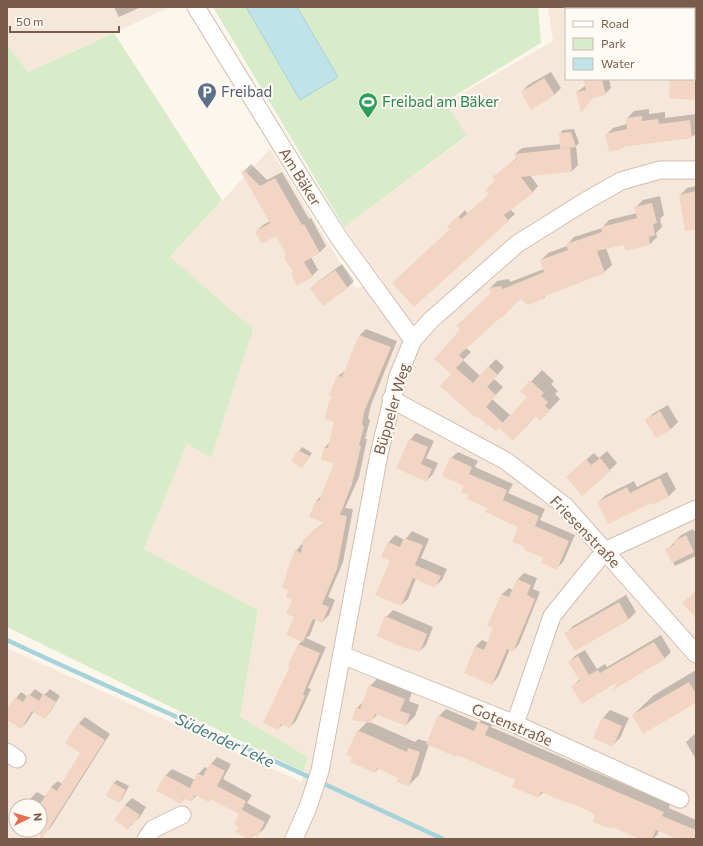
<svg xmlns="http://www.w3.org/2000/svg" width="703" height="846" font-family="Commissioner,sans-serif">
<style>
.residential{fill:#f5e8da;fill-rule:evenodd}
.green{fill:#d8ecc9}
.water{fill:#bfe3e8;stroke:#a5d3da}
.shadow{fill:#0003}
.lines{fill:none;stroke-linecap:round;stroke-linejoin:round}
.stream{stroke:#a5d3da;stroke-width:4.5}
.building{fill:#f3d5c3}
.minor-casing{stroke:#d1beb0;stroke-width:19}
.minor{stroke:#fff;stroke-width:17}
.labels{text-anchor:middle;stroke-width:4;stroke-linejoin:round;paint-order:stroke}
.service-label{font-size:15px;fill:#4e5e75;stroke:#fffaf3;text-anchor:start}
.leisure-label{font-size:15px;fill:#27864d;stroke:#fffaf3;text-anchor:start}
.street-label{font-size:15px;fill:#7a5c4d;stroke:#fffaf3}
.water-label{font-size:16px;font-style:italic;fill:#437c86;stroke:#fffaf3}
</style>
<rect width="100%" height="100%" fill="#fdf6ec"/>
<!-- residential -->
<path class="residential" d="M 7,7 L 170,7 L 28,72 L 7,44 Z
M 548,7 L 696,7 L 696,839 L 7,839 L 7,648 L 302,782 L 308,757 L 239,717 L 258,610 L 144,549 L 187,442 L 211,458 L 170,257 L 270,149 L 356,288 L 384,283 L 344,227 L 467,137 L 445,103 L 553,41 ZM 566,9 L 694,9 L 694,79 L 566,79 ZM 16,806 L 40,806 L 40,830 L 16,830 Z"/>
<!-- green -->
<path class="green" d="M 213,7 L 538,7 L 541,43 L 445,102 L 467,136 L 344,227 Z
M 114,33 L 222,200 L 170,257 L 253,329 L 211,458 L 187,443 L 144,549 L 258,610 L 240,717 L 308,757 L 304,772 L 7,627 L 7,44 L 28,72 Z"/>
<!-- water -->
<path class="water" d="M 246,7 L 297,7 L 338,77 L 300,100 Z"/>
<!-- shadow -->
<path class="shadow" d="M 114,7 L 141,7 L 119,17 Z
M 694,59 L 696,59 L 696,99 L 671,79 L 694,79 Z
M 551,72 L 561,88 L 554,95 L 522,92 L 528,85 Z
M 584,79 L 609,79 L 611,88 L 605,94 L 594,97 L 577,92 L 586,85 Z
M 649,109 L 649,114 L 665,112 L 665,118 L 696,114 L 696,133 L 692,137 L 624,146 L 622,148 L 606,135 L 613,128 L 627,124 L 627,118 L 634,111 Z
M 574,129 L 579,143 L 576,146 L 578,165 L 572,171 L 530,175 L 538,186 L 532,193 L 510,209 L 515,214 L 414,305 L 455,220 L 465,210 L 468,214 L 490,194 L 496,181 L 494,177 L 517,158 L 515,154 L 522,148 L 561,144 L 560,134 L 563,130 Z
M 251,164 L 267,180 L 282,172 L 309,219 L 311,218 L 326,246 L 320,252 L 311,257 L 318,270 L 312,276 L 294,272 L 287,254 L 276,235 L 256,232 L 263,225 L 270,221 L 243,172 Z
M 696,186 L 696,228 L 680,195 L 687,188 Z
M 660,196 L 664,215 L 660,219 L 662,227 L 656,233 L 657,237 L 650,244 L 626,250 L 625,244 L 606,248 L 612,265 L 604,272 L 547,294 L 544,298 L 528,304 L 521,298 L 466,348 L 471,352 L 463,360 L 480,376 L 496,359 L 504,367 L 494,379 L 503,387 L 492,399 L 510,415 L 496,430 L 452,374 L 435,359 L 492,293 L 490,288 L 497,281 L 509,279 L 510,282 L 544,269 L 541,260 L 548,253 L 567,246 L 567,245 L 574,237 L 602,228 L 609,220 L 637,213 L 636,207 L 643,200 Z
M 342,264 L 354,281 L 347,288 L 311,288 L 319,281 Z
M 366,329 L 397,341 L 371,405 L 368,418 L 370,420 L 365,439 L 367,439 L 359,477 L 345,508 L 353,509 L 343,562 L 328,597 L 335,600 L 329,615 L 322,622 L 316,619 L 310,635 L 306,638 L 326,647 L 308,688 L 311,689 L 296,721 L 290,727 L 283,724 L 278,729 L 291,665 L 290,665 L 299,644 L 302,641 L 295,616 L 293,599 L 296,551 L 311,533 L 325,522 L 310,516 L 317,500 L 322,495 L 335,463 L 324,448 L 331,441 L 335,421 L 334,396 L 338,376 L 346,370 L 360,335 Z
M 542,370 L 554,381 L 551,384 L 558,391 L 555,394 L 560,399 L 540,420 L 535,416 L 524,429 L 528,397 L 522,391 Z
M 668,405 L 678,422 L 671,429 L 656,437 L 646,420 L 654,413 Z
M 416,433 L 434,441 L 426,458 L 438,463 L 433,474 L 426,481 L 410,440 Z
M 302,447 L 312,453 L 302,467 L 292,461 Z
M 607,451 L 617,463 L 610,470 L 574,470 L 594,453 L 599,458 Z
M 458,452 L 478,461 L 475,467 L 513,484 L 508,493 L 545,509 L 540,520 L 575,535 L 563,562 L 556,569 L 544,558 L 527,547 L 520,527 L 470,495 L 451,458 Z
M 667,472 L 676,489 L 669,496 L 652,502 L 598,502 L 606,495 L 634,481 L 637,487 Z
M 693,529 L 694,531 L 696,530 L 696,556 L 675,566 L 667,550 L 681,535 Z
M 412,531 L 429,539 L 421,558 L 447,569 L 442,580 L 435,586 L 416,578 L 408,599 L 401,605 L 391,560 L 383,557 L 389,542 L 395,535 L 405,540 Z
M 524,573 L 537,578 L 533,589 L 540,592 L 519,644 L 513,651 L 510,649 L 498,677 L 492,684 L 475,647 L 482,640 L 488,643 L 495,628 L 488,625 L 502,594 L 509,588 L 513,590 L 518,579 Z
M 626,595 L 636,612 L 629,619 L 575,650 L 566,634 L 573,626 Z
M 393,610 L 433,627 L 426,645 L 420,651 L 386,617 Z
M 661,635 L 671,652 L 664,659 L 618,681 L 573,686 L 580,679 L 569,662 L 576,655 L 585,650 L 597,669 L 605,664 L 607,667 Z
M 696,670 L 696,702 L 633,715 L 654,695 Z
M 379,677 L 413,689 L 409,701 L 419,705 L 415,716 L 406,725 L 378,714 L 370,722 L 415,742 L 418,739 L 428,742 L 439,716 L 446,709 L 479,723 L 486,715 L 495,719 L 491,727 L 670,804 L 669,808 L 696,820 L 696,839 L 687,839 L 659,830 L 657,835 L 653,839 L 643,839 L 597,815 L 594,812 L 544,792 L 538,797 L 516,779 L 457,754 L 429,744 L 419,775 L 409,785 L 400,777 L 379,768 L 375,772 L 353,757 L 358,731 L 367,722 L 357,708 L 364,701 L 370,686 Z
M 35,689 L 44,695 L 50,689 L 60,696 L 50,712 L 45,718 L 34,711 L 27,722 L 21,728 L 7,719 L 7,711 L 16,698 L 21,692 L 28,697 Z
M 610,710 L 629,718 L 620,738 L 613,745 L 603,718 Z
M 85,717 L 110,734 L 51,827 L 45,833 L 40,830 L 40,806 L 26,806 L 31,798 L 37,792 L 46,797 L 51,787 L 58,781 L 62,784 L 82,753 L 79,723 Z
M 696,733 L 696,758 L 695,758 L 686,742 Z
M 217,757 L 231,764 L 223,779 L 252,795 L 247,803 L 271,816 L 264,829 L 257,835 L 255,834 L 250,839 L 240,826 L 241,814 L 211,798 L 208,801 L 197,795 L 191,801 L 185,798 L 181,803 L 158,791 L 166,775 L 172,769 L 195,780 L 198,774 L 205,767 L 208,769 L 211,764 Z
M 117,780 L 129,786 L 122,799 L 119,802 L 113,784 Z
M 132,798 L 146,807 L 140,817 L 128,828 L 125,805 Z"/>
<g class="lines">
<!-- stream -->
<path class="stream" d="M 7,640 C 108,688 212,731 313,779
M 320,782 L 443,839"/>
</g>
<!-- building -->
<path class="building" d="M 544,78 L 555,95 L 531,110 L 521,92 Z
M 583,79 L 602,79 L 606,95 L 593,98 L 581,113 L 576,92 L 586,90 Z
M 670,79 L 696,79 L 696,100 L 669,98 Z
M 642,116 L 642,121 L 658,119 L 659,124 L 690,120 L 692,138 L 622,147 L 622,149 L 609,152 L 605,134 L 627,129 L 626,118 Z
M 571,132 L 576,147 L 560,149 L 559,133 Z
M 570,148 L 572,172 L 521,177 L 533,193 L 504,215 L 509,221 L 414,307 L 392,283 L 450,229 L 447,226 L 458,216 L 461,219 L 489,194 L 485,190 L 495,181 L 492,177 L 517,159 L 514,154 Z
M 244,170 L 260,186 L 275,178 L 302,225 L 304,224 L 320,253 L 304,262 L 313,277 L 297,286 L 291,274 L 293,272 L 284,258 L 286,254 L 276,236 L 262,244 L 255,232 L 270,223 L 241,172 Z
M 696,191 L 696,229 L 685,231 L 679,195 Z
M 652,203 L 657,223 L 653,224 L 655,235 L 649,237 L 650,245 L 625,251 L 624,245 L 597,251 L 605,273 L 543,297 L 544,299 L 528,305 L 520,299 L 502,318 L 500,318 L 459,355 L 464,360 L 456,368 L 473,383 L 488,366 L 498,375 L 487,387 L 496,395 L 486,407 L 503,423 L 496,431 L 489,425 L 488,426 L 477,416 L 476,418 L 440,386 L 451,374 L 434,359 L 460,330 L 456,326 L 491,293 L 489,288 L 501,286 L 503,289 L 544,272 L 540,260 L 568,250 L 566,244 L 602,232 L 601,227 L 637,218 L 634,207 Z
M 335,270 L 348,288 L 323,306 L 310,288 Z
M 359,335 L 391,347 L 364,412 L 362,424 L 364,427 L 359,445 L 361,446 L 352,484 L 340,515 L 347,516 L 337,569 L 322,604 L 329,607 L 322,623 L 313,619 L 303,642 L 286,635 L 294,617 L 286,614 L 292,600 L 286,597 L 288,590 L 282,587 L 287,574 L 286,573 L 295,550 L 301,553 L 303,540 L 324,523 L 309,517 L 316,500 L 319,501 L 334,463 L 321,460 L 324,447 L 328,448 L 334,422 L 325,419 L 329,401 L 332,397 L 329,395 L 337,375 L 342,377 Z
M 530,380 L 544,393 L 541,396 L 548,402 L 545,406 L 550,410 L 540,421 L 535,416 L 513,441 L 499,428 L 527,397 L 520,391 Z
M 660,411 L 671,430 L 656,438 L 645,420 Z
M 409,439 L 428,447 L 421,464 L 432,469 L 426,482 L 396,468 Z
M 298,450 L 309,456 L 302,468 L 291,461 Z
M 450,457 L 472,467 L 469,474 L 507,490 L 503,500 L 539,516 L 535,526 L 569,541 L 557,570 L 541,563 L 543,558 L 524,550 L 525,547 L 512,542 L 518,527 L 485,512 L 487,508 L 467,499 L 468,495 L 461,492 L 464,486 L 442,476 Z
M 600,458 L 611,471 L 582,496 L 566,477 L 586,459 L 591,465 Z
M 660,478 L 669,497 L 652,505 L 651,503 L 608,524 L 597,502 L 627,487 L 630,493 Z
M 686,535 L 694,552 L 672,563 L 665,549 L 674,545 L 673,542 Z
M 404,538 L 423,545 L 415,565 L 441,576 L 435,588 L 413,578 L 401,606 L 375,595 L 390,561 L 381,557 L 388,542 L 400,547 Z
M 517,579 L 531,585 L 527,595 L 535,599 L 513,652 L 507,649 L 492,685 L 464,673 L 475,646 L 484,650 L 493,628 L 487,626 L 493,612 L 494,612 L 501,594 L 509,597 Z
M 696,591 L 696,618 L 682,603 Z
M 619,602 L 629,620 L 575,651 L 564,633 Z
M 385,616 L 427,634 L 420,652 L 407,648 L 406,649 L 377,636 Z
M 654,642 L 665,659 L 613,690 L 616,683 L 582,704 L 571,686 L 580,681 L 568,662 L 578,656 L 589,675 L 598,670 L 600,673 Z
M 298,644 L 320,653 L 303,694 L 305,696 L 290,728 L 281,724 L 278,730 L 263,723 L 290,666 L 288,665 Z
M 689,682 L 696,694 L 696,703 L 643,734 L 632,715 Z
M 369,685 L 405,699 L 400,711 L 410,714 L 406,726 L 375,714 L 371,723 L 352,720 L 356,707 L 360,709 Z
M 28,694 L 39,701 L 43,694 L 56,702 L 45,719 L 32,711 L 21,729 L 7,720 L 7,709 L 15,697 L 23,702 Z
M 438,715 L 474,731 L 478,722 L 489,726 L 485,735 L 664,812 L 662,816 L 696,830 L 696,839 L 677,839 L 656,830 L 652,839 L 640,839 L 612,827 L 611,829 L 593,822 L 595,815 L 592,814 L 593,813 L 571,803 L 570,804 L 541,792 L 538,798 L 512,787 L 515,780 L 457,755 L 456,757 L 426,744 Z
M 602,717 L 622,726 L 613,747 L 593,738 Z
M 78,723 L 105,740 L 42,839 L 40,839 L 40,804 L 51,787 L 57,791 L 80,753 L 65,743 Z
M 357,730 L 407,752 L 408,748 L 420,752 L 409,786 L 397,782 L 398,778 L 377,768 L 375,773 L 350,762 L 352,757 L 346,755 Z
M 210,763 L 225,771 L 217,786 L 246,801 L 242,810 L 265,822 L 257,837 L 253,834 L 251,839 L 248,839 L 235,832 L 239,827 L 234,824 L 239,814 L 210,799 L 209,802 L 195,795 L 191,802 L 184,798 L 181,804 L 156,791 L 165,775 L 190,788 L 197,773 L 203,776 Z
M 113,783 L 126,790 L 119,803 L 106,796 Z
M 125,805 L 140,815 L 133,825 L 131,824 L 128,830 L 114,820 Z"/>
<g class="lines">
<!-- minor casing -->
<g class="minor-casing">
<path id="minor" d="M 196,7 L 308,189 L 339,238 L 413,340
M 391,399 L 506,461 L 565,506 L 696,654
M 342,655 L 515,724 L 680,799
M 515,724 L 552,616 L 577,585 L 605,551 L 696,509
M 7,752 L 17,759
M 146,839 L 153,829 L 182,815
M 294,839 L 308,807 L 320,771 L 379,454 L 398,376 L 413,340 L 431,320 L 517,244 L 584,202 L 621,181 L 660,170 L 696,170"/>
</g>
<!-- minor -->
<use href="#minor" class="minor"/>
</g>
<!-- icons -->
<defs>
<g id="parking-pin" transform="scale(1)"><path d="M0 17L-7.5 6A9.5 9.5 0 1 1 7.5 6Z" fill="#5c6f8a" stroke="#fffaf3"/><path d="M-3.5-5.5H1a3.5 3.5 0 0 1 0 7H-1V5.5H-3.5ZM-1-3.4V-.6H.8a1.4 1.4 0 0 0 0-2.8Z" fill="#fff"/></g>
<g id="stadium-pin" transform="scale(1)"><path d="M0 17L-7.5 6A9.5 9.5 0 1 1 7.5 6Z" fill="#2e9e5b" stroke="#fffaf3"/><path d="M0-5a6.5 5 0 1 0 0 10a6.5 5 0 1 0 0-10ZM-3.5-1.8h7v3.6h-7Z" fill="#fff"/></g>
</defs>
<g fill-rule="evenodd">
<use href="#parking-pin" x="207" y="92"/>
<use href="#stadium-pin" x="368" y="102"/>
</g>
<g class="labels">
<!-- service labels -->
<g class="service-label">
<text x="221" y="97">Freibad</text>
</g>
<!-- leisure labels -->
<g class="leisure-label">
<text x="382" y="107">Freibad am Bäker</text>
</g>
<!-- street labels -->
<g class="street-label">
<text transform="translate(300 177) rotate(58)" y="5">Am Bäker</text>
<text transform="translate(392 409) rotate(-74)" y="5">Büppeler Weg</text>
<text transform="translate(585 532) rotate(46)" y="5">Friesenstraße</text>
<text transform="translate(512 725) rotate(23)" y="5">Gotenstraße</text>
</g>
<!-- water labels -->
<g class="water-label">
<text transform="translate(225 740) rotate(25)" y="6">Südender Leke</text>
</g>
</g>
<!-- border -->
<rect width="703" height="846" fill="none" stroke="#7a5c4d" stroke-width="16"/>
<!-- legend -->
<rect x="565" y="8" width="130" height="72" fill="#fffaf3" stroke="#cabbb1"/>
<rect x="573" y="21" width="20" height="6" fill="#ffffff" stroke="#cabbb1"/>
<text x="601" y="28" font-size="12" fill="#7a5c4d">Road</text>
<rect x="573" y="38" width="20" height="12" fill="#d8ecc9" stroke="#cabbb1"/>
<text x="601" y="48" font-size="12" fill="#7a5c4d">Park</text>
<rect x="573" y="58" width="20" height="12" fill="#bfe3e8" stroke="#cabbb1"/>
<text x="601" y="68" font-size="12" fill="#7a5c4d">Water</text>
<!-- north arrow -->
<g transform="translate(28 818) rotate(85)"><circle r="19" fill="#fffaf3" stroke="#cabbb1"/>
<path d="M0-3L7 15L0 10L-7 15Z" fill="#e76f51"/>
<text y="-6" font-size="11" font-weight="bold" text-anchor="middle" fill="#7a5c4d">N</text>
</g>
<!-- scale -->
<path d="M10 26v6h109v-6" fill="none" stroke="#7a5c4d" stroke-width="2"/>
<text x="16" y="26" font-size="12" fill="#7a5c4d" stroke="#fffaf3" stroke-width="3" paint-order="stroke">50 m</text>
</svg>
